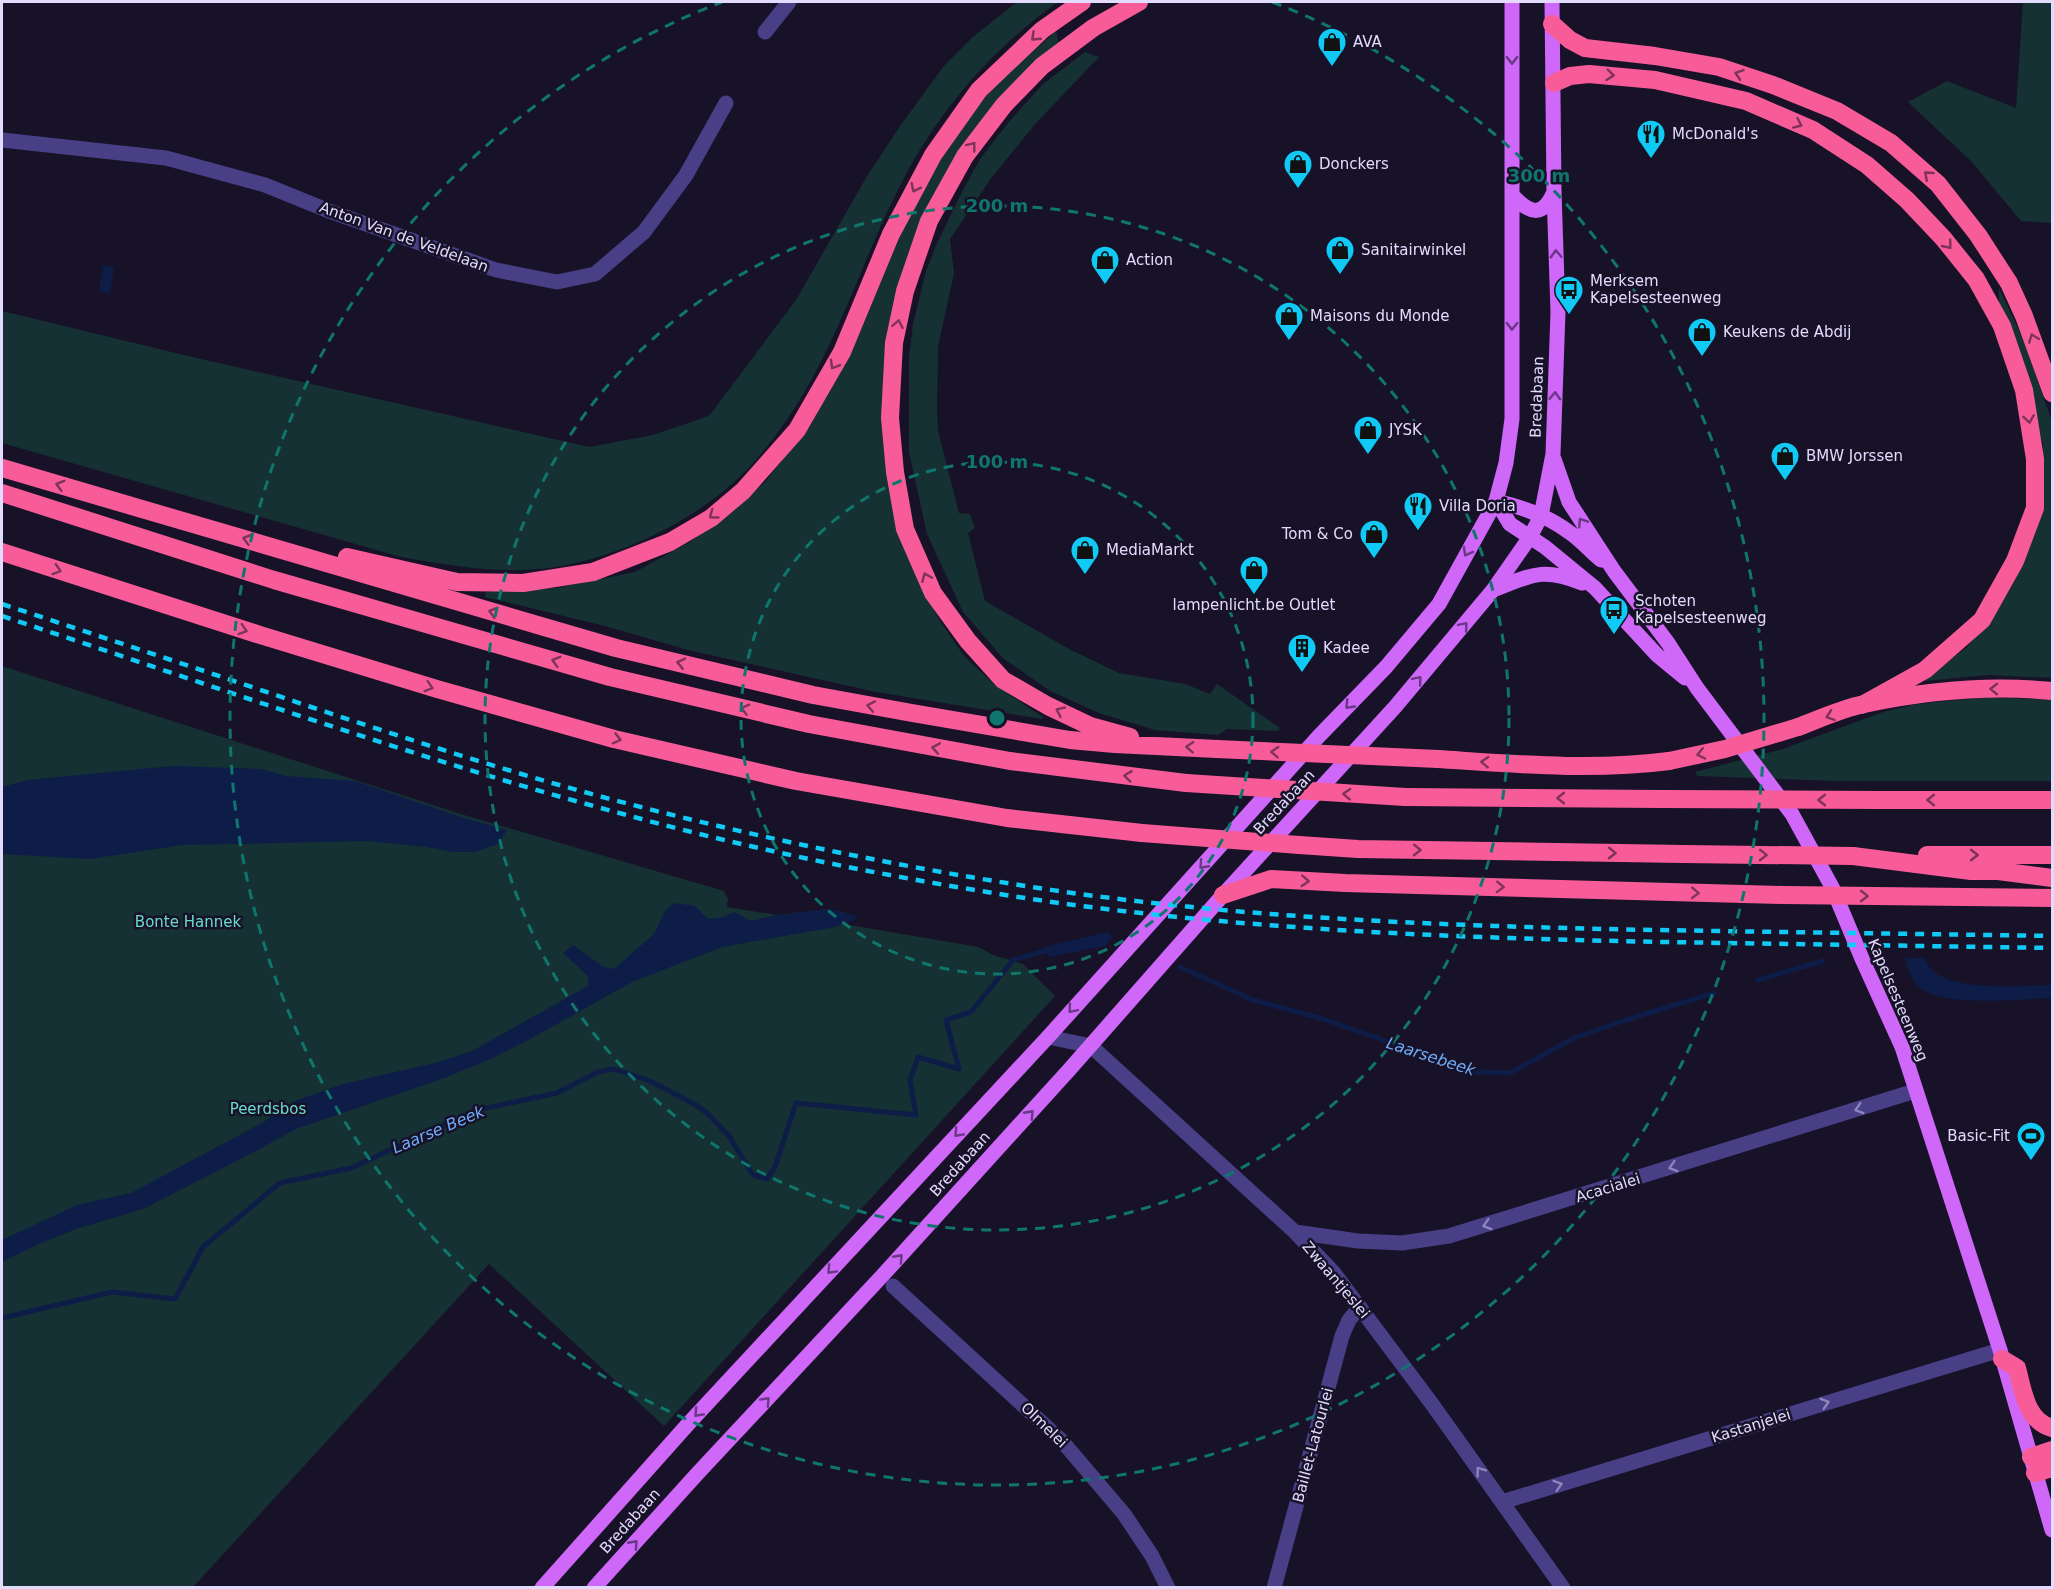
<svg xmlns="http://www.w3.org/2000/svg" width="2054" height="1589" font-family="'DejaVu Sans',sans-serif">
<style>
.green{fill:#153133}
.water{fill:#0d1d47}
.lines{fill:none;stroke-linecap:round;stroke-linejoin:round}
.stream{stroke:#0d1d47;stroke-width:5}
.street{stroke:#483f86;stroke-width:15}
.primary{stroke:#cf67f8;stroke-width:15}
.highway{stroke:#f85c98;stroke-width:18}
.rail{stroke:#10c9f5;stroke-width:4.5;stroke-dasharray:9 8;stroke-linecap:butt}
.highway-bridge{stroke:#f85c98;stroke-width:18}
.oneway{stroke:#7d335b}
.oneway2{stroke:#6a3886}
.oneway3{stroke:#8d85bc}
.ring{fill:none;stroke:#0f766e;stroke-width:3;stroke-dasharray:10 8}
.labels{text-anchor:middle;stroke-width:5;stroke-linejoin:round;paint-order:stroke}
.poi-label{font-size:15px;fill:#e2dbfd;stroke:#181229;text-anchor:start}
.street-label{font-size:15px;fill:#e2dbfd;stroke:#181229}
.park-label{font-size:15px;fill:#69dcca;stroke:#181229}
.water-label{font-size:16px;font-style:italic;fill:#6eacf9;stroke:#181229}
.centre{fill:#0f766e;stroke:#181229;stroke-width:3}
.ring-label{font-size:18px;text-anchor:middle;font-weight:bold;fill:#0f766e;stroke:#181229;stroke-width:5;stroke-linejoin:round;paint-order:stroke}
</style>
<rect width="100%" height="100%" fill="#181229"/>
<!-- green -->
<path class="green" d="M 1017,2 L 1058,2 C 993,48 941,108 904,178 C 867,248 844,325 804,393 C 786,423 760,459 734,482 C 686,525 620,556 556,567 C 504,575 452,566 401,557 L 2,443 L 2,311 L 188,356 L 589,447 L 653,435 L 709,416 L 796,300 L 866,178 L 900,126 L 944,66 L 974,36 Z
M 2023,2 L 2051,2 L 2052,223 L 2021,221 L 1972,162 L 1908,102 L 1947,81 L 2016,108 Z
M 1056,31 L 1059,44 L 951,165 L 884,372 L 921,586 L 940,621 L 965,657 L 995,685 L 1043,717 L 1042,719 L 876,692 L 688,650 L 605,626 L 485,597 L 486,592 L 556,588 L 635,572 L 693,540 L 764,483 L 810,426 L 858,337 L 903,229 L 932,173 L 969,117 L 995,85 Z
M 1085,52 L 1099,57 L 1036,123 L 992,177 L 950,239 L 954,273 L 938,347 L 937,409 L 938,431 L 959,513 L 970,514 L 975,528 L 968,533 L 985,601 L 1071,650 L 1119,673 L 1185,684 L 1210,694 L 1217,684 L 1280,728 L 1278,731 L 1227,729 L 1218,735 L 1155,730 L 1099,713 L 1050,691 L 1003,658 L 963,612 L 927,534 L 909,452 L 909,358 L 913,324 L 926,271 L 937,243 L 963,190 L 980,159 L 1008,123 L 1043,84 Z
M 1999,288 L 2024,341 L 2052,422 L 2052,678 L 1988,675 L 1925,681 L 1925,679 L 1967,647 L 1991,619 L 2014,581 L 2035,521 L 2043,445 L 2014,345 L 1999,308 Z
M 2,666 L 464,815 L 724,891 L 728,899 L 727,907 L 777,915 L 828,909 L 846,913 L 844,924 L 978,947 L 993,955 L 1023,964 L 1055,996 L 664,1426 L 489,1264 L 193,1587 L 2,1588 Z
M 1990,697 L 2052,700 L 2052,781 L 1837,781 L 1697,776 L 1695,772 L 1783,749 L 1883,712 L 1917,704 Z"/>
<!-- water -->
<path class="water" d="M 103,265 L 114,267 L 110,293 L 99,291 Z
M 173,766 L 262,769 L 286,776 L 355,781 L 458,816 L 507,830 L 498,844 L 475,852 L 454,852 L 426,847 L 368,841 L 182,845 L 90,859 L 2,854 L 2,787 L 27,780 Z
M 674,903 L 695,906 L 708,919 L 721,918 L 734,912 L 751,921 L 777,915 L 828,909 L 857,916 L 855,920 L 835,927 L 722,947 L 632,982 L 534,1037 L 493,1058 L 447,1077 L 296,1129 L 254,1152 L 143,1209 L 76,1229 L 41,1243 L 2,1262 L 2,1240 L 77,1205 L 131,1193 L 262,1123 L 295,1101 L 343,1084 L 439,1062 L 472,1051 L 588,986 L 588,976 L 563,953 L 573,945 L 604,967 L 614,969 L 654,934 L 665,911 Z
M 1108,932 L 1113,937 L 1105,946 L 1050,957 L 1043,947 Z
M 1905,958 L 1925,958 C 1934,995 2022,985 2052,985 L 2052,998 C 2021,999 1942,1008 1919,987 C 1911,979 1908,969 1905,958 Z"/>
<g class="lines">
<!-- stream -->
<path class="stream" d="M 1180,967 L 1253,1000 L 1323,1019 L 1474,1072 L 1510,1073 L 1574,1038 L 1626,1020 L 1714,993
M 1758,980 L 1823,961
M 2,1318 L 112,1292 L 175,1299 L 203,1247 L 280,1183 L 351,1168 L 477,1110 L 557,1093 L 598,1072 L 614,1069 L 650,1081 L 696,1105 L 707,1113 L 729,1136 L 753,1175 L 767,1179 L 775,1167 L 796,1103 L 916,1115 L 910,1080 L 918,1057 L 959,1069 L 946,1020 L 971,1012 L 1013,960 L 1052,949"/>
<!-- street -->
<path class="street" d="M 765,32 L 789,2
M 2,140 L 166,158 L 265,185 L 329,211 L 496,270 L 557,282 L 595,274 L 644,232 L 686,175 L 726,103
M 1048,1037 L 1091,1046 L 1295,1232 L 1334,1273 L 1432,1404 L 1563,1588
M 1295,1232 L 1358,1241 L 1402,1243 L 1449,1236 L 1915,1091
M 893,1286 L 1062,1441 L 1124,1514 L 1152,1556 L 1168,1588
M 1502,1502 L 2000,1350
M 1274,1588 L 1342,1336 L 1349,1320 L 1360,1307"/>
<!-- primary -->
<path class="primary" d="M 1512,195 C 1529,213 1542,219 1554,192
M 1554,459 L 1569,502 L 1614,571 L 1668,643 L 1697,688 L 1792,814 L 1832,887 L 1863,961 L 1902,1047 L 2000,1350 L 2052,1530
M 1496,501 L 1510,524 L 1545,547 L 1595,588 L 1657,655 L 1685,678
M 1496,501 C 1522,507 1548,516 1569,532 C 1581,540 1590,551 1601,560
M 1493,590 C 1532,575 1542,567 1582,583
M 542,1588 L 689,1423 L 1048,1037 L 1319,736 L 1386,667 L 1439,604 L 1496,501 L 1506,463 L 1512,419 L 1512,2
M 594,1588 L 697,1474 L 882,1276 L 1069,1070 L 1223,895 L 1395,707 L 1493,590 L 1530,537 L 1541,516 L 1553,454 L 1558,312 L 1554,192 L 1552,2"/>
<!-- highway -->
<path class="highway" d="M 1552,24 L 1570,40 L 1585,48 L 1655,56 L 1719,67 L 1773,85 L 1837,111 L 1891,143 L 1938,184 L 1978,235 L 2009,283 L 2024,316 L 2052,393
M 1554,83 L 1570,76 L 1589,74 L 1655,80 L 1746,101 L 1813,130 L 1867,165 L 1907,200 L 1943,238 L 1976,279 L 2002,326 L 2024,390 L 2035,459 L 2035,508 L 2015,561 L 1982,620 L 1925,670 L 1862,705
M 2,468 L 616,648 L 813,695 L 912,713 L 1070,740 L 1115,744 L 1217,749
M 2,493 L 274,580 L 610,677 L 809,724 L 1010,761 L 1186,783
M 2,552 L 260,635 L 437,689 L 614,739 L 796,781 L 1007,818 L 1142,833
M 347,557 L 457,582 L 523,583 L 593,572 L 670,542 L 711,518 L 743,491 L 797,430 L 842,352 L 891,234 L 933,155 L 979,90 L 1042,30 L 1082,2
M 1798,727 C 1819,719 1841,709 1864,704 C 1925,691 1990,685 2052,691
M 1130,737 L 1090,726 L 1048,706 L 1003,680 L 968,641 L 933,593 L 905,529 L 895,472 L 890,418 L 894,343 L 905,291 L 929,221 L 965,156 L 1004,105 L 1042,66 L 1093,28 L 1139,2
M 1438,759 C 1515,764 1592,771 1669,761
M 1405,797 L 1661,799
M 1880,800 L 2052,800
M 1299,845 L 1358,849 L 1683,854
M 1927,855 L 2052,855
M 1853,856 L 1971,871 L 1998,871 L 2052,878
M 1223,895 L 1271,879 L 1345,883 L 1784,895
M 2002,1359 L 2017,1368 C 2023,1390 2026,1421 2052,1428
M 2031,1457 L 2052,1450
M 2035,1473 L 2052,1468"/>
<!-- rail -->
<path class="rail" d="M 2,604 C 105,638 208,672 311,707 C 417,742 524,777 633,805 C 769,840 906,868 1045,889 C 1246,919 1450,926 1653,930 C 1786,932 1919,934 2052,936
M 2,616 C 208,684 413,758 623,814 C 761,852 903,880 1045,901 C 1250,930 1457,938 1663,942 C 1793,944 1923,946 2052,948"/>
<!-- highway-bridge -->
<path class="highway-bridge" d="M 1217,749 L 1438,759
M 1669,761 L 1725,749 L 1798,727
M 1186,783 L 1405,797
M 1661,799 L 1880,800
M 1142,833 L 1299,845
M 1683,854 L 1853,856
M 1784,895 L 2052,898"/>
</g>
<!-- one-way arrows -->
<defs><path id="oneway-chevron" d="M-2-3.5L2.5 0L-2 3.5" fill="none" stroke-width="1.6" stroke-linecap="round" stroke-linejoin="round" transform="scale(1.5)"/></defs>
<g class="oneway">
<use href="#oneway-chevron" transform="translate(1035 37) rotate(137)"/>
<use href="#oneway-chevron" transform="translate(1739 74) rotate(-161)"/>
<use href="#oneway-chevron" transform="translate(1610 75) rotate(6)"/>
<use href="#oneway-chevron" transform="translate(1798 124) rotate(24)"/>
<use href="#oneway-chevron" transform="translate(972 146) rotate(-52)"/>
<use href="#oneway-chevron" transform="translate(1928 175) rotate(-139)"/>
<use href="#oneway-chevron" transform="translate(915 188) rotate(117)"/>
<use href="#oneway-chevron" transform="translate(1948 245) rotate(51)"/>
<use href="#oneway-chevron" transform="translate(898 324) rotate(-79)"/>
<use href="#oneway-chevron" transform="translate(2033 338) rotate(-111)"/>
<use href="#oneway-chevron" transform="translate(834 365) rotate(120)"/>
<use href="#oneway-chevron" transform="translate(2029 419) rotate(81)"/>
<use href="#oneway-chevron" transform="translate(60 485) rotate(-164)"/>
<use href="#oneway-chevron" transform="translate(713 515) rotate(144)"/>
<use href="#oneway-chevron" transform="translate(247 539) rotate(-164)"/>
<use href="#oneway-chevron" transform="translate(57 570) rotate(18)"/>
<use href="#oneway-chevron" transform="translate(926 577) rotate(-113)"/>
<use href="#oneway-chevron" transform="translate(493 612) rotate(-164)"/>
<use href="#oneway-chevron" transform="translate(243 630) rotate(18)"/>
<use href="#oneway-chevron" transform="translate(556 661) rotate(-164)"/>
<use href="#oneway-chevron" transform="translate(681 663) rotate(-167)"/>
<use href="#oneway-chevron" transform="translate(429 687) rotate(17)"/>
<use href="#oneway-chevron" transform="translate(1994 689) rotate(-179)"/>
<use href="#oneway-chevron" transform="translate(871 706) rotate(-169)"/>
<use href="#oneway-chevron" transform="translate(745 709) rotate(-166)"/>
<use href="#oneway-chevron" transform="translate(1060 711) rotate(-155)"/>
<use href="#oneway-chevron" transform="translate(1830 716) rotate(161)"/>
<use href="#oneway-chevron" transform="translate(617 739) rotate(14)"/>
<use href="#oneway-chevron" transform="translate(1190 747) rotate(-176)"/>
<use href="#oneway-chevron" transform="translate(936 748) rotate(-170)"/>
<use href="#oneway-chevron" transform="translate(1275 752) rotate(-177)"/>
<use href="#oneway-chevron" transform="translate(1701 754) rotate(168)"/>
<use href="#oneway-chevron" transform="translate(1485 762) rotate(-177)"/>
<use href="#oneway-chevron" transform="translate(1128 776) rotate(-173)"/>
<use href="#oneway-chevron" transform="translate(1347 794) rotate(-177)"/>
<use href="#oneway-chevron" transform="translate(1561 798) rotate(-180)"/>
<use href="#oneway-chevron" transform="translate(1822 800) rotate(-180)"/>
<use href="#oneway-chevron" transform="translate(1931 800) rotate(180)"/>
<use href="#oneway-chevron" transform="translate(1417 850) rotate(1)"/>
<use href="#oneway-chevron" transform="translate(1612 853) rotate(1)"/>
<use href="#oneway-chevron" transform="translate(1763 855) rotate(1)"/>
<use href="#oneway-chevron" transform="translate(1974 855)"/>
<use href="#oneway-chevron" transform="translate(1305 881) rotate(3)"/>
<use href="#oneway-chevron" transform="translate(1500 887) rotate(2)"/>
<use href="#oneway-chevron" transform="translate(1695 893) rotate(2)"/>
<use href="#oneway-chevron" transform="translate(1864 896) rotate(1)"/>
</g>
<g class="oneway2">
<use href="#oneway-chevron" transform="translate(1512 60) rotate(90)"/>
<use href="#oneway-chevron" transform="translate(1556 254) rotate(-92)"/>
<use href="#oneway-chevron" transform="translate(1512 326) rotate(91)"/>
<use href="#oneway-chevron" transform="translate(1555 396) rotate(-88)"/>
<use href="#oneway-chevron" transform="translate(1582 522) rotate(-123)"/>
<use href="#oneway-chevron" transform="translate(1467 552) rotate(119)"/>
<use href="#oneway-chevron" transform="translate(1464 626) rotate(-50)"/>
<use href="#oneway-chevron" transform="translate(1418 680) rotate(-50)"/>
<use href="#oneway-chevron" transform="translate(1349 705) rotate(134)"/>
<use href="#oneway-chevron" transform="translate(1203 865) rotate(132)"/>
<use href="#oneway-chevron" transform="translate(1072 1009) rotate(130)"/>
<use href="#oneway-chevron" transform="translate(1030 1114) rotate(-48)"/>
<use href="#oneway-chevron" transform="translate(958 1133) rotate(133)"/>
<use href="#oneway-chevron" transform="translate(899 1258) rotate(-48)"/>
<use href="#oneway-chevron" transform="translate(831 1270) rotate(133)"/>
<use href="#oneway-chevron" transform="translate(766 1401) rotate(-47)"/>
<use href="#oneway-chevron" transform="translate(698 1413) rotate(133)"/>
<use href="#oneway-chevron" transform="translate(634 1544) rotate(-48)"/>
</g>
<g class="oneway3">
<use href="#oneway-chevron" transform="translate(1859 1109) rotate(163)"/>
<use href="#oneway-chevron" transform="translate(1673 1167) rotate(163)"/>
<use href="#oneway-chevron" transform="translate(1487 1225) rotate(163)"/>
<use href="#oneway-chevron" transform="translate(1825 1403) rotate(-17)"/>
<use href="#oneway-chevron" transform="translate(1480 1471) rotate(-126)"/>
<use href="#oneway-chevron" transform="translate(1558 1485) rotate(-17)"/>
</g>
<!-- distance rings -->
<g class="ring">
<circle cx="997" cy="718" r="256"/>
<circle cx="997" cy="718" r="512"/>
<path d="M1272 2A767 767 0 1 1 722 2"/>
</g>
<!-- icons -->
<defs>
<g id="shop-pin" transform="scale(1.5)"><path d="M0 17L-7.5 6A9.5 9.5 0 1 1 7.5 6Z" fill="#10c9f5" stroke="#181229"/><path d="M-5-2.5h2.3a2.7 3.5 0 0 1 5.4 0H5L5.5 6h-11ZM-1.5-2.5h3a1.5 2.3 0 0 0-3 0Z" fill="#111"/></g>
<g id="restaurant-pin" transform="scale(1.5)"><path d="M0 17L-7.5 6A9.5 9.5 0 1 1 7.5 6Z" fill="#10c9f5" stroke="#181229"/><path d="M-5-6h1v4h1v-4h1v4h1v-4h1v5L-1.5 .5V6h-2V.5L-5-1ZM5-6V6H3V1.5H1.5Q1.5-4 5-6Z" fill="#111"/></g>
<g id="bus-pin" transform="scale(1.5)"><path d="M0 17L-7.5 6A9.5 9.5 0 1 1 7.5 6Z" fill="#10c9f5" stroke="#181229"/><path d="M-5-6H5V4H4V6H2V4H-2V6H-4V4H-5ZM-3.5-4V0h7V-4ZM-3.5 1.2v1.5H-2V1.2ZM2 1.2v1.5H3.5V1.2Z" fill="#111"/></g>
<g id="building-pin" transform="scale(1.5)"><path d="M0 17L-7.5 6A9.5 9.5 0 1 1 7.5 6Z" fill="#10c9f5" stroke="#181229"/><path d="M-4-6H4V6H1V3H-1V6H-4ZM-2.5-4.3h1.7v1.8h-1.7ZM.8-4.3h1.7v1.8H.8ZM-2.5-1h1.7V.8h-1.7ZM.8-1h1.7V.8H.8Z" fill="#111"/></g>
<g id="stadium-pin" transform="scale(1.5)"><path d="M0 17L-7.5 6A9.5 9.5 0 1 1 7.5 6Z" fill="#10c9f5" stroke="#181229"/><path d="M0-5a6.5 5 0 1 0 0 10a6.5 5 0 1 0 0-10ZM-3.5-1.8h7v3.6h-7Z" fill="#111"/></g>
</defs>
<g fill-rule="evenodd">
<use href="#shop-pin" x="1332" y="42"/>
<use href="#restaurant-pin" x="1651" y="134"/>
<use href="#shop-pin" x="1298" y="164"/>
<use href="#shop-pin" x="1340" y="250"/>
<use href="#shop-pin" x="1105" y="260"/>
<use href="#bus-pin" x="1569" y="290"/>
<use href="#shop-pin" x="1289" y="316"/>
<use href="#shop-pin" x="1702" y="332"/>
<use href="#shop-pin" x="1368" y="430"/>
<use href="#shop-pin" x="1785" y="456"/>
<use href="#restaurant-pin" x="1418" y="506"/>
<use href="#shop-pin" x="1374" y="534"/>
<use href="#shop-pin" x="1085" y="550"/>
<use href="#shop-pin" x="1254" y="570"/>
<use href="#bus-pin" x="1614" y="610"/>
<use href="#building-pin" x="1302" y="648"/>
<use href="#stadium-pin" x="2031" y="1136"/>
</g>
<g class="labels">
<!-- poi labels -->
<g class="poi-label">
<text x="1353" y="47">AVA</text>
<text x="1672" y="139">McDonald's</text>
<text x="1319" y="169">Donckers</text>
<text x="1361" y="255">Sanitairwinkel</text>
<text x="1126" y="265">Action</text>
<text x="1590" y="286">Merksem<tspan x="1590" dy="17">Kapelsesteenweg</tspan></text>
<text x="1310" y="321">Maisons du Monde</text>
<text x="1723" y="337">Keukens de Abdij</text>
<text x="1389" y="435">JYSK</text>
<text x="1806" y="461">BMW Jorssen</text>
<text x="1439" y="511">Villa Doria</text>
<text x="1353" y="539" text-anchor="end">Tom &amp; Co</text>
<text x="1106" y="555">MediaMarkt</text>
<text x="1635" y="606">Schoten<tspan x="1635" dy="17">Kapelsesteenweg</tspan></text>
<text x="1254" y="610" text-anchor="middle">lampenlicht.be Outlet</text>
<text x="1323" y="653">Kadee</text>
<text x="2010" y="1141" text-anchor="end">Basic-Fit</text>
</g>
<!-- street labels -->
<g class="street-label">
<text transform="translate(404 237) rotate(20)" y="5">Anton Van de Veldelaan</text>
<text transform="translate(1537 397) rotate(-88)" y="5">Bredabaan</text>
<text transform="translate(1284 802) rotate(-47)" y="5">Bredabaan</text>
<text transform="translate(1898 1000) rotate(67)" y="5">Kapelsesteenweg</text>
<text transform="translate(960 1164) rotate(-48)" y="5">Bredabaan</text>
<text transform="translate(1608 1188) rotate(-17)" y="5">Acacialei</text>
<text transform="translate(1336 1280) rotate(50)" y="5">Zwaantjeslei</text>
<text transform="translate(1044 1425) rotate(44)" y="5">Olmelei</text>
<text transform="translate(1751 1426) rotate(-17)" y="5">Kastanjelei</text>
<text transform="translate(1313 1445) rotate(-75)" y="5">Baillet-Latourlei</text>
<text transform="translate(630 1521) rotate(-48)" y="5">Bredabaan</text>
</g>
<!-- park labels -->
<g class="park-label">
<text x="188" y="927">Bonte Hannek</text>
<text x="268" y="1114">Peerdsbos</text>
</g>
<!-- water labels -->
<g class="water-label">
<text transform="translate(1431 1056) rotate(18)" y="6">Laarsebeek</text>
<text transform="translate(438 1129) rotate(-23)" y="6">Laarse Beek</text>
</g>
</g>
<circle cx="997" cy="718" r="9" class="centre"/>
<g class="ring-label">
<text x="1539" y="182">300 m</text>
<text x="997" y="212">200 m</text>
<text x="997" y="468">100 m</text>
</g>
<!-- border -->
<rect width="2054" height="1589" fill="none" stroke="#e2dbfd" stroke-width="6"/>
</svg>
